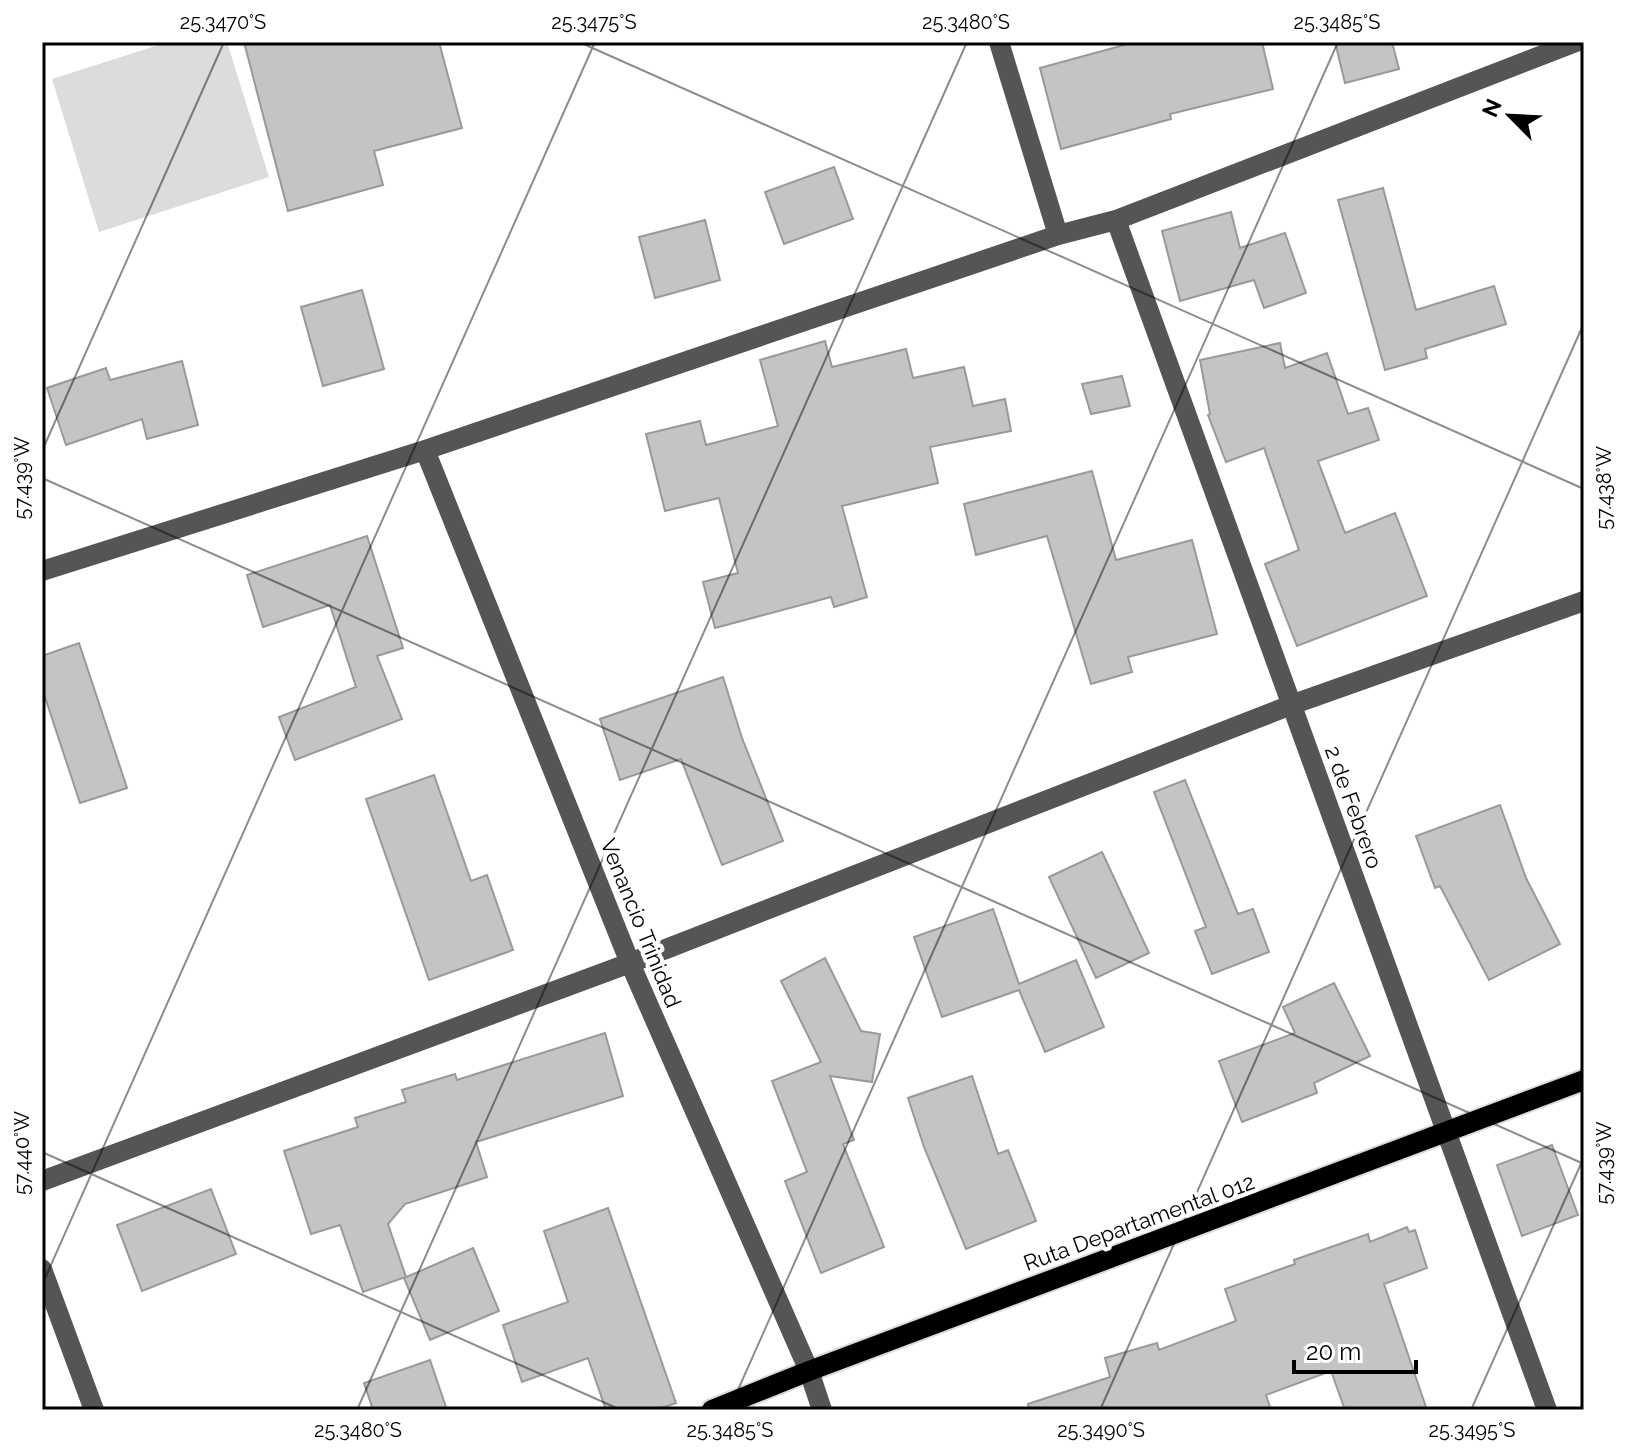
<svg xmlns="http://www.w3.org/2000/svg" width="1626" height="1452" font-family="Raleway,sans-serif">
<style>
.green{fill:#dcdcdc}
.building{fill:#c4c4c4;stroke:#999;stroke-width:2}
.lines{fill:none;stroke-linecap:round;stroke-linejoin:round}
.major-casing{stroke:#dbdbdb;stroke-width:24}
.minor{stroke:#555;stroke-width:20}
.major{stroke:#000;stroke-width:20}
.ticks{fill:none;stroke:#000;stroke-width:2;stroke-opacity:0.45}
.labels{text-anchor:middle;stroke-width:8;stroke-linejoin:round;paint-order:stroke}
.street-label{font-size:22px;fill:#000;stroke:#fff}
.neatline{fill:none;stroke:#000;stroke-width:3}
.ticks-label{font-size:20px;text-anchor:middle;fill:#000}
</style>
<rect width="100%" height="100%" fill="#fff"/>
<!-- green -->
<path class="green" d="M 168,42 L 227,42 L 269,177 L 99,232 L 52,79 Z"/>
<!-- building -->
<path class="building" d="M 244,42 L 439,42 L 462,128 L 374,151 L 383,185 L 288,211 Z
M 1135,42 L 1262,42 L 1273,89 L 1170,114 L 1171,119 L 1061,149 L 1040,68 Z
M 1335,42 L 1392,42 L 1399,69 L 1345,83 Z
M 834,167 L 853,219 L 784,244 L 765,192 Z
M 1383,188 L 1416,310 L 1494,286 L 1506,324 L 1425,349 L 1427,358 L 1385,370 L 1338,200 Z
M 1231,212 L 1240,248 L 1285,233 L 1306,293 L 1264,308 L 1254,280 L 1180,301 L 1162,231 Z
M 705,220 L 720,280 L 655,298 L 639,237 Z
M 362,290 L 384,369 L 323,386 L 301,307 Z
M 825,341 L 832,367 L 906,349 L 913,378 L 964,367 L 973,406 L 1005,399 L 1011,431 L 930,447 L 938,483 L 842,506 L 867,597 L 834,607 L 831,597 L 715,628 L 703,582 L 738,573 L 719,498 L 665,511 L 646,434 L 700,421 L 706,445 L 778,426 L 760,360 Z
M 1280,343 L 1285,368 L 1327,353 L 1348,414 L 1368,408 L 1379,440 L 1318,461 L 1345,533 L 1395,513 L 1427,596 L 1297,646 L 1265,564 L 1299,550 L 1264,448 L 1226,462 L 1208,415 L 1210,414 L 1200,360 Z
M 182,361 L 198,425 L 147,439 L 142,419 L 66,445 L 47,388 L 106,368 L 110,380 Z
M 1122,376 L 1130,406 L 1091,414 L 1082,384 Z
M 1092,471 L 1116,560 L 1192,540 L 1217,634 L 1128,657 L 1132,672 L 1091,684 L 1047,536 L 976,555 L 964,504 Z
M 367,536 L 403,648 L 377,656 L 402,719 L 295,760 L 279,717 L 356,687 L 330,605 L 263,627 L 247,575 Z
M 79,643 L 127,788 L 80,803 L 42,688 L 42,656 Z
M 723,677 L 742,738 L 783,841 L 722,865 L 681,759 L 620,780 L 600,719 Z
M 434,775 L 471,881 L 487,875 L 513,950 L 429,980 L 366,799 Z
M 1185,780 L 1238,914 L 1253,909 L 1269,952 L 1212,974 L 1195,931 L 1206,927 L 1154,792 Z
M 1500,805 L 1526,878 L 1560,944 L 1489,980 L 1440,886 L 1435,888 L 1416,836 Z
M 1102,852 L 1149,953 L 1096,978 L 1049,877 Z
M 993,909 L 1019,984 L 1076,960 L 1104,1027 L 1045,1052 L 1019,990 L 942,1017 L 914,937 Z
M 825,958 L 861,1031 L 880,1034 L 872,1082 L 830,1076 L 854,1140 L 843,1144 L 884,1247 L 821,1273 L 785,1181 L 807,1172 L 772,1081 L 821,1062 L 781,981 Z
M 1334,983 L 1370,1056 L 1314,1083 L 1317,1093 L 1242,1122 L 1219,1061 L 1295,1033 L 1283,1007 Z
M 605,1033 L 623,1096 L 476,1142 L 487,1177 L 405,1204 L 388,1224 L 406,1277 L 363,1292 L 340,1225 L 311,1234 L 284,1151 L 358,1127 L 355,1118 L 406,1102 L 402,1090 L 455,1074 L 457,1080 Z
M 972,1076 L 998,1154 L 1008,1150 L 1036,1221 L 966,1249 L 924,1147 L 908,1098 Z
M 1552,1145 L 1578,1215 L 1522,1236 L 1497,1165 Z
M 211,1189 L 236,1254 L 142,1291 L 117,1225 Z
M 608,1208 L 676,1403 L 655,1410 L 606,1410 L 588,1358 L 522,1382 L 503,1325 L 568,1302 L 544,1231 Z
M 1407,1227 L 1409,1232 L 1415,1230 L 1427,1268 L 1384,1284 L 1427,1410 L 1345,1410 L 1331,1371 L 1266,1395 L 1271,1410 L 1029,1410 L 1028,1404 L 1110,1377 L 1105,1358 L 1157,1343 L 1159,1350 L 1236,1321 L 1225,1289 L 1295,1264 L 1294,1260 L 1368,1234 L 1370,1242 Z
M 473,1248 L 499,1311 L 430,1340 L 404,1278 Z
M 430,1360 L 447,1410 L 373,1410 L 364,1383 Z"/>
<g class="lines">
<!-- major casing -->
<g class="major-casing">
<path id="major" d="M 712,1410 L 809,1371 L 1584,1080"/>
</g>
<!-- minor -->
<path class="minor" d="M 999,42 L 1058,235
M 1116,220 L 1547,1410
M 425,450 L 630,963 L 809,1371 L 822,1410
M 42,571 L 425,450 L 1058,235 L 1116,220 L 1576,42
M 42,1181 L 630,963 L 1291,705 L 1584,601
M 42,1269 L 94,1410"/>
<!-- major -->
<use href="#major" class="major"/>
</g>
<!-- ticks -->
<path class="ticks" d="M 579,42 L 1584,489M 42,451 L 224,42M 42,478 L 1584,1164M 42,1152 L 621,1410M 42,1285 L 595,42M 357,1410 L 967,42M 729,1410 L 1338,42M 1100,1410 L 1584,323M 1471,1410 L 1584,1157"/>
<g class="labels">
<!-- street labels -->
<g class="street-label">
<text transform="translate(1354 807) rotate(70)" y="8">2 de Febrero</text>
<text transform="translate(641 923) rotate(68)" y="8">Venancio Trinidad</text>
<text transform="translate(1139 1222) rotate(-20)" y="8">Ruta Departamental 012</text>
</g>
</g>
<!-- border -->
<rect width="1626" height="1452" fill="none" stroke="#ffffff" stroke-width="88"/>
<!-- north arrow -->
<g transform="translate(1510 116) rotate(294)" stroke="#ffffff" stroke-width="6" paint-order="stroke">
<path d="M0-6L14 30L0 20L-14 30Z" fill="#000000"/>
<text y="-12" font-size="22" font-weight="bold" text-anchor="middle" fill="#000000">N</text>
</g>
<!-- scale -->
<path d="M1294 1360v12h122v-12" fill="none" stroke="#000000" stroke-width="4"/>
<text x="1306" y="1360" font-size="24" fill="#000000" stroke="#ffffff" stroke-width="6" paint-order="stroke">20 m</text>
<rect x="44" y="44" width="1538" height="1364" class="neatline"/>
<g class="ticks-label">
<text x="223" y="29">25.3470°S</text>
<text x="594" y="29">25.3475°S</text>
<text x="966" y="29">25.3480°S</text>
<text x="1337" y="29">25.3485°S</text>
<text transform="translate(22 478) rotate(-90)" y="7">57.439°W</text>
<text transform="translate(1604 488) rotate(-90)" y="7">57.438°W</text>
<text transform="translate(22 1153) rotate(-90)" y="7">57.440°W</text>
<text transform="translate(1604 1163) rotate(-90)" y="7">57.439°W</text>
<text x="358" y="1437">25.3480°S</text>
<text x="730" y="1437">25.3485°S</text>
<text x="1101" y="1437">25.3490°S</text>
<text x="1472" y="1437">25.3495°S</text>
</g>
</svg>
